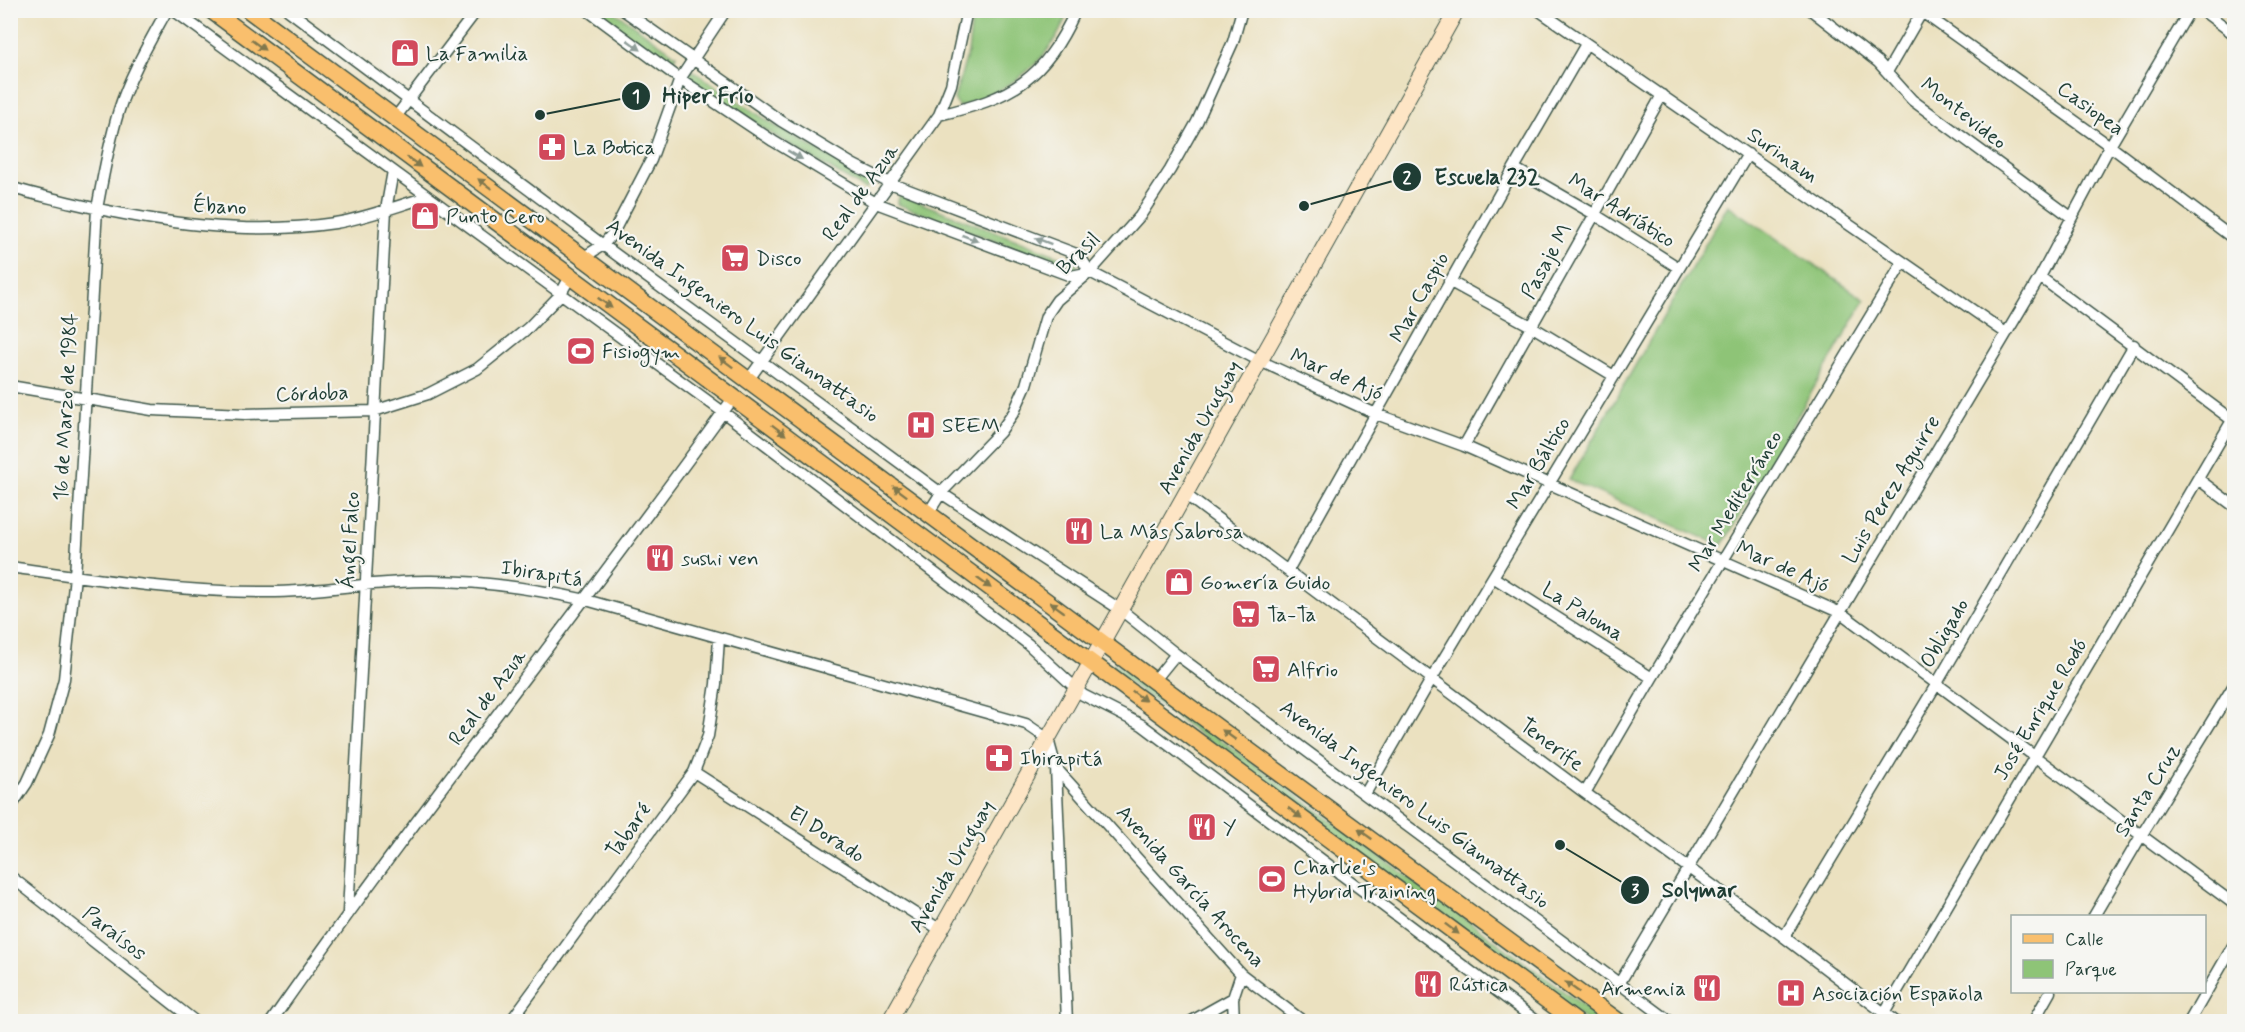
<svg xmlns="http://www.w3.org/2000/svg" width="2245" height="1032" font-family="Mynerve,sans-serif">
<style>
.green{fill:#8ec477;stroke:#568056;stroke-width:1.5}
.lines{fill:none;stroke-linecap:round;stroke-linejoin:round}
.street-casing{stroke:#3e5649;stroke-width:13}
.secondary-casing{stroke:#3e5649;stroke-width:17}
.primary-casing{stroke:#3e5649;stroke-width:19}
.street{stroke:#fff;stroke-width:10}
.secondary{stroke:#fde5c5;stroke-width:15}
.primary{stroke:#f9bf6d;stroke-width:16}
.oneway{fill:#81784e}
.oneway2{fill:#8f9e9a}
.labels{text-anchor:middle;stroke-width:4.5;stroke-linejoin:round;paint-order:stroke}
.poi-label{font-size:21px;fill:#1f3d34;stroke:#f6f6f2;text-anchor:start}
.street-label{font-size:21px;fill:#1f3d34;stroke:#f6f6f2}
.leader{fill:none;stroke:#1f3d34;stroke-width:2}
.callout-dot{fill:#1f3d34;stroke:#f6f6f2;stroke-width:2}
.mark-label{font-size:18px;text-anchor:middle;font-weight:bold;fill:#fff}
.callout-label{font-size:22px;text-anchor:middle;font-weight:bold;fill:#1f3d34;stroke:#f6f6f2;stroke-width:4.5;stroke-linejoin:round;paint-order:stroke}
</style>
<rect width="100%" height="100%" fill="#f6f6f2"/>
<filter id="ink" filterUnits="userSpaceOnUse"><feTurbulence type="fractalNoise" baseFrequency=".0167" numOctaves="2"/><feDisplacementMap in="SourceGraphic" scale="12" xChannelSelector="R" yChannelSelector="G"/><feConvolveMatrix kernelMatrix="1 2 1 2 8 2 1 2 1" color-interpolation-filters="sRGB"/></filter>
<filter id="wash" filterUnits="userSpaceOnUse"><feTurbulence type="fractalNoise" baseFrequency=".008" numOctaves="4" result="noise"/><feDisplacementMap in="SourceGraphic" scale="24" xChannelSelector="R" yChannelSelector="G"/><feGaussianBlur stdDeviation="1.35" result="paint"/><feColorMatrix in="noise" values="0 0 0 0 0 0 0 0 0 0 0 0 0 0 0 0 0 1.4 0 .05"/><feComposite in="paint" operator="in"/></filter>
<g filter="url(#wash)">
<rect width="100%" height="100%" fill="#ebe1c0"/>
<!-- green -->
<path class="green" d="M 594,11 L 613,11 L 676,55 L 671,68 Z
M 973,11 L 1068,11 C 1052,62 1008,91 959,107 L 954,99 L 968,52 Z
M 692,70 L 774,125 L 870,180 L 866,190 L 772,134 L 687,78 Z
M 900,195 L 1076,263 L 1078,268 L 1072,270 L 897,204 Z
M 1728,205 L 1865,300 L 1722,546 L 1569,480 Z
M 1114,663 L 1257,766 L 1604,1021 L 1587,1021 L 1110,668 Z"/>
</g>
<g filter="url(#ink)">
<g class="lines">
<!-- street casing -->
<g class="street-casing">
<path id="street" d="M 173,10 L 723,412 L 1028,644 L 1083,695 L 1142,725 L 1538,1022
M 288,10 L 603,245 L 941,493 L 1121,610 L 1176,654 L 1671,1022
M 587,10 L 680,79 L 773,141 L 876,203 L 1071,276 L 1086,273
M 623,10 L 781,121 L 854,165 L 890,183 L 1079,255 L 1090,272 L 1260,361 L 1376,414 L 1464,446 L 1841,613 L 2234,904
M 1538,10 L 2006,333
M 1811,10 L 1878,62 L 1912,100 L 2071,217
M 2202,10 L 2234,34
M 1922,12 L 2110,146 L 2234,239
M 1887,72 L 1923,10
M 939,115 C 1012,98 1044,80 1076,10
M 395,118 L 477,10
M 1514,168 L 1594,214 L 1679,268
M 10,187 C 31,194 52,198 72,203 C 157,223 248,236 335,223 C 366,218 397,206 427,197
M 584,257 L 603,245 L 613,233 L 651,160 L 680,79 L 726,10
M 2040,277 L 2232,420
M 1449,281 L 1531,326 L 1614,376
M 749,379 L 939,115 L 951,85 L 967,10
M 10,386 L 152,410 L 245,414 L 374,411 L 428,394 L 477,369 L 528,328 L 560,295 L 570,277
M 1464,446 L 1662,95
M 2198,479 L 2234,506
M 1186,495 L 1585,793 L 1784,937 L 1896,1022
M 929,512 L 941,493 L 1000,432 L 1014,412 L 1026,385 L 1046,316 L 1057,300 L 1090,272 L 1140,216 L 1170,170 L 1197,122 L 1233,42 L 1242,10
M 10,567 C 95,579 179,592 264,592 C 320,593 377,580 432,581 C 484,581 536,589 586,600 L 1026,724 L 1048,739 L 1056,768 L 1067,1022
M 1288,570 L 1514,168 L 1586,44
M 1493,577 L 1652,678
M 1154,681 L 1176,654
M 1056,768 L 1241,974 L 1304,1022
M 694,772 L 939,929
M 1585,793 L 1652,678 L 1903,262
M 1365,794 L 1432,678 L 1748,154
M 10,808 L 27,783 L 49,735 L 64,679 L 75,576 L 97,209 C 103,176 109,142 119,110 C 130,75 149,43 167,10
M 10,876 L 196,1022
M 348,912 L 386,210 L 393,171
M 2094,916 L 2141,836 L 2234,685
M 1784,937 L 1936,685 L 2134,345
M 1619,984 L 2040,277 L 2110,146 L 2190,10
M 271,1022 C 420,809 583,607 734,397
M 510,1022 L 694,772 L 708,736 L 716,684 L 719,638
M 1190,1022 L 1233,998
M 1234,1022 L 1233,998 L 1241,974
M 1879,1022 L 2234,417
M 2033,1022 L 2050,992
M 2189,1022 L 2234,944"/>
</g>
<!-- secondary casing -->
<g class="secondary-casing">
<path id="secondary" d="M 889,1022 L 1457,10"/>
</g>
<!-- primary casing -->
<g class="primary-casing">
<path id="primary" d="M 211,10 L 1576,1022
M 249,10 L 1154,681 L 1619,1022"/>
</g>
<!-- street -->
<use href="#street" class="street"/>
<!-- secondary -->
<use href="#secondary" class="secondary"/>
<!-- primary -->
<use href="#primary" class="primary"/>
</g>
<!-- one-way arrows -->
<defs><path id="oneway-solid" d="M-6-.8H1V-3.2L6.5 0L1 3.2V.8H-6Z" transform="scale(1.5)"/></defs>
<g class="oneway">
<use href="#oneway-solid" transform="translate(258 45) rotate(37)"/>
<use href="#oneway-solid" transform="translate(414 162) rotate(37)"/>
<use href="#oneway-solid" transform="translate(485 184) rotate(-144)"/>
<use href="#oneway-solid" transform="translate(605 303) rotate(36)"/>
<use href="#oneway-solid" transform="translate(726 362) rotate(-143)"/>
<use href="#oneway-solid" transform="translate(779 430) rotate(37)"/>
<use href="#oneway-solid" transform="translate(900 491) rotate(-143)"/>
<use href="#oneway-solid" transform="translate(984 583) rotate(36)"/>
<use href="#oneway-solid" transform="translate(1057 607) rotate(-144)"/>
<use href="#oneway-solid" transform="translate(1139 696) rotate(37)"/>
<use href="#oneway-solid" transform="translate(1229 735) rotate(-144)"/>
<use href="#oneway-solid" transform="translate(1295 813) rotate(37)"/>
<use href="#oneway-solid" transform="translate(1365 834) rotate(-144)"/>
<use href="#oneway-solid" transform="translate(1452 929) rotate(37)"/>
<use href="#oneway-solid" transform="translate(1572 987) rotate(-144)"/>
</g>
<g class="oneway2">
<use href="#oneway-solid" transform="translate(634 45) rotate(36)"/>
<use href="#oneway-solid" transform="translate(795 155) rotate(31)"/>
<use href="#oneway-solid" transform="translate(970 238) rotate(21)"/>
<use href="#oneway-solid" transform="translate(1043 241) rotate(-159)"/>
</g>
</g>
<!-- icons -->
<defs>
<g id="shop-square" transform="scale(1.5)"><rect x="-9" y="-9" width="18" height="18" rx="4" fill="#d1495b" stroke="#f6f6f2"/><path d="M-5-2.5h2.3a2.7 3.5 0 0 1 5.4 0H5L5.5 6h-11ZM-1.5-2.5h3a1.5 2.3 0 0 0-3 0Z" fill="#fff"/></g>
<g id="pharmacy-square" transform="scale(1.5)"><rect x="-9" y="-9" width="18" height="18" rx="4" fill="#d1495b" stroke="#f6f6f2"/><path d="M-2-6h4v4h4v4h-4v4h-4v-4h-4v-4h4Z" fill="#fff"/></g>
<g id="supermarket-square" transform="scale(1.5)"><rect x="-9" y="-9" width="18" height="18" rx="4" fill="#d1495b" stroke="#f6f6f2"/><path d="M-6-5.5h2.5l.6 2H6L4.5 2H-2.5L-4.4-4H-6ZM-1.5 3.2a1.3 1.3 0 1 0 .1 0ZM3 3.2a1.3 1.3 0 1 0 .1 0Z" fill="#fff"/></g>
<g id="stadium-square" transform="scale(1.5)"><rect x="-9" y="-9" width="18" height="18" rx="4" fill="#d1495b" stroke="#f6f6f2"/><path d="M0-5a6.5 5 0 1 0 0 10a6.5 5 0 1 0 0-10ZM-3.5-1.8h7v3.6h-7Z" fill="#fff"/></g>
<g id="hospital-square" transform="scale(1.5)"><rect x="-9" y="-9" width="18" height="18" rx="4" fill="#d1495b" stroke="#f6f6f2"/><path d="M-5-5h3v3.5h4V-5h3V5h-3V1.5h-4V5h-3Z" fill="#fff"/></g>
<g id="restaurant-square" transform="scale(1.5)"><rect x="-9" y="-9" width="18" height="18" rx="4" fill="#d1495b" stroke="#f6f6f2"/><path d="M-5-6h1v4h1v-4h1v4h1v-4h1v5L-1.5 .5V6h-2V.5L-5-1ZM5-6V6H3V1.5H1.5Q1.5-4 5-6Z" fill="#fff"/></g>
</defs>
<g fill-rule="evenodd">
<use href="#shop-square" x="405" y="53"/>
<use href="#pharmacy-square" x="552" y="147"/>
<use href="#shop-square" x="425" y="216"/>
<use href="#supermarket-square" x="735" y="258"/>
<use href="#stadium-square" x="581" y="351"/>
<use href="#hospital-square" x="921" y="425"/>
<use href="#restaurant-square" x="1079" y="531"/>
<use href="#restaurant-square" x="660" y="558"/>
<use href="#shop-square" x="1179" y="582"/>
<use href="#supermarket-square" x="1246" y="614"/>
<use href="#supermarket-square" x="1266" y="669"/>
<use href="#pharmacy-square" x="999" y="758"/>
<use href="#restaurant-square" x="1202" y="827"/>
<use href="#stadium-square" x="1272" y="879"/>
<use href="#restaurant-square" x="1428" y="984"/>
<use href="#restaurant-square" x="1707" y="988"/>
<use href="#hospital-square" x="1791" y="993"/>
</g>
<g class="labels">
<!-- poi labels -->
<g class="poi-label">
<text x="426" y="60">La Familia</text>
<text x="573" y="154">La Botica</text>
<text x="446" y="223">Punto Cero</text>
<text x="756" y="265">Disco</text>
<text x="602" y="358">Fisiogym</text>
<text x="942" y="432">SEEM</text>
<text x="1100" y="538">La Más Sabrosa</text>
<text x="681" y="565">sushi ven</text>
<text x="1200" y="589">Gomería Guido</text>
<text x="1267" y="621">Ta-Ta</text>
<text x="1287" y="676">Alfrio</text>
<text x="1020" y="765">Ibirapitá</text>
<text x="1223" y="834">Y</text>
<text x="1293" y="874">Charlie's<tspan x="1293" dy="24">Hybrid Training</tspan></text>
<text x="1449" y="991">Rústica</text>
<text x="1686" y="995" text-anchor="end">Armenia</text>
<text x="1812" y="1000">Asociación Española</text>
</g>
<!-- street labels -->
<g class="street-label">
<text transform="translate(2091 108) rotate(36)" y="7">Casiopea</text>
<text transform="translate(1964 113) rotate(38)" y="7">Montevideo</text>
<text transform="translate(1783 155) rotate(35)" y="7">Surinam</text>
<text transform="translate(860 192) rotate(-54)" y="7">Real de Azua</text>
<text transform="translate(220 206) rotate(3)" y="7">Ébano</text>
<text transform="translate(1622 210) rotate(32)" y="7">Mar Adriático</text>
<text transform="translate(1078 253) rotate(-44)" y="7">Brasil</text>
<text transform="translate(1546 261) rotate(-61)" y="7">Pasaje M</text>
<text transform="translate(1419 297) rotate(-61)" y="7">Mar Caspio</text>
<text transform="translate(743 320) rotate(36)" y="7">Avenida Ingeniero Luis Giannattasio</text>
<text transform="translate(1337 374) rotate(24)" y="7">Mar de Ajó</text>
<text transform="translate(312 393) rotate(-2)" y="7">Córdoba</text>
<text transform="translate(65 407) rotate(-87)" y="7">16 de Marzo de 1984</text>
<text transform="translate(1199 427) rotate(-61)" y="7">Avenida Uruguay</text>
<text transform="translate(1538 463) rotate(-59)" y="7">Mar Báltico</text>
<text transform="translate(1891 489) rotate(-59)" y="7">Luis Perez Aguirre</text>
<text transform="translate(1735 501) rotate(-59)" y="7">Mar Mediterráneo</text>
<text transform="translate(349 540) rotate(-87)" y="7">Ángel Falco</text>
<text transform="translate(1783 566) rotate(24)" y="7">Mar de Ajó</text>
<text transform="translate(542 573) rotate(9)" y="7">Ibirapitá</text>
<text transform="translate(1583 611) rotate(32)" y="7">La Paloma</text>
<text transform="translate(1944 633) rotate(-60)" y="7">Obligado</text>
<text transform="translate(487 697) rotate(-53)" y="7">Real de Azua</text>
<text transform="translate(2040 709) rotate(-59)" y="7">José Enrique Rodó</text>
<text transform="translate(1552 744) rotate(37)" y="7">Tenerife</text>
<text transform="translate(2147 790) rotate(-58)" y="7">Santa Cruz</text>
<text transform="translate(1415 804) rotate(37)" y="7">Avenida Ingeniero Luis Giannattasio</text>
<text transform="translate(628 830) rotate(-54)" y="7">Tabaré</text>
<text transform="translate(827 834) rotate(33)" y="7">El Dorado</text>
<text transform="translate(951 866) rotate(-60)" y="7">Avenida Uruguay</text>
<text transform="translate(1191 886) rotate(48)" y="7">Avenida García Arocena</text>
<text transform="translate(115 933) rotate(38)" y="7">Paraísos</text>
</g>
</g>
<!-- callouts -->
<path class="leader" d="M540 115L636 96M1304 206L1407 177M1560 845L1635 890"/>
<g class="callout-dot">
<circle cx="540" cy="115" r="6"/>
<circle cx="1304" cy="206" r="6"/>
<circle cx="1560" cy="845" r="6"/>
<circle cx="636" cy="96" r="15"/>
<circle cx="1407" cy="177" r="15"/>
<circle cx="1635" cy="890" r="15"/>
</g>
<g class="mark-label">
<text x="636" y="102">1</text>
<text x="1407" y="183">2</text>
<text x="1635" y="896">3</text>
</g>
<g class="callout-label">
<text x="708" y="103">Hiper Frío</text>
<text x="1487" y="184">Escuela 232</text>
<text x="1699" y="897">Solymar</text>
</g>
<!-- margin -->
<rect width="2245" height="1032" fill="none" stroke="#f6f6f2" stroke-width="36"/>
<!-- legend -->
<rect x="2011" y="915" width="195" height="78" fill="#f6f6f2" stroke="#a0aca6" stroke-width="1.5"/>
<rect x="2023" y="934" width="30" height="9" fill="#f9bf6d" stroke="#a0aca6" stroke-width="1.5"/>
<text x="2065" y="945" font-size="18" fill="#1f3d34">Calle</text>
<rect x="2023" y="960" width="30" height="18" fill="#8ec477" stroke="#a0aca6" stroke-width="1.5"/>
<text x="2065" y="975" font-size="18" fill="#1f3d34">Parque</text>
</svg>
